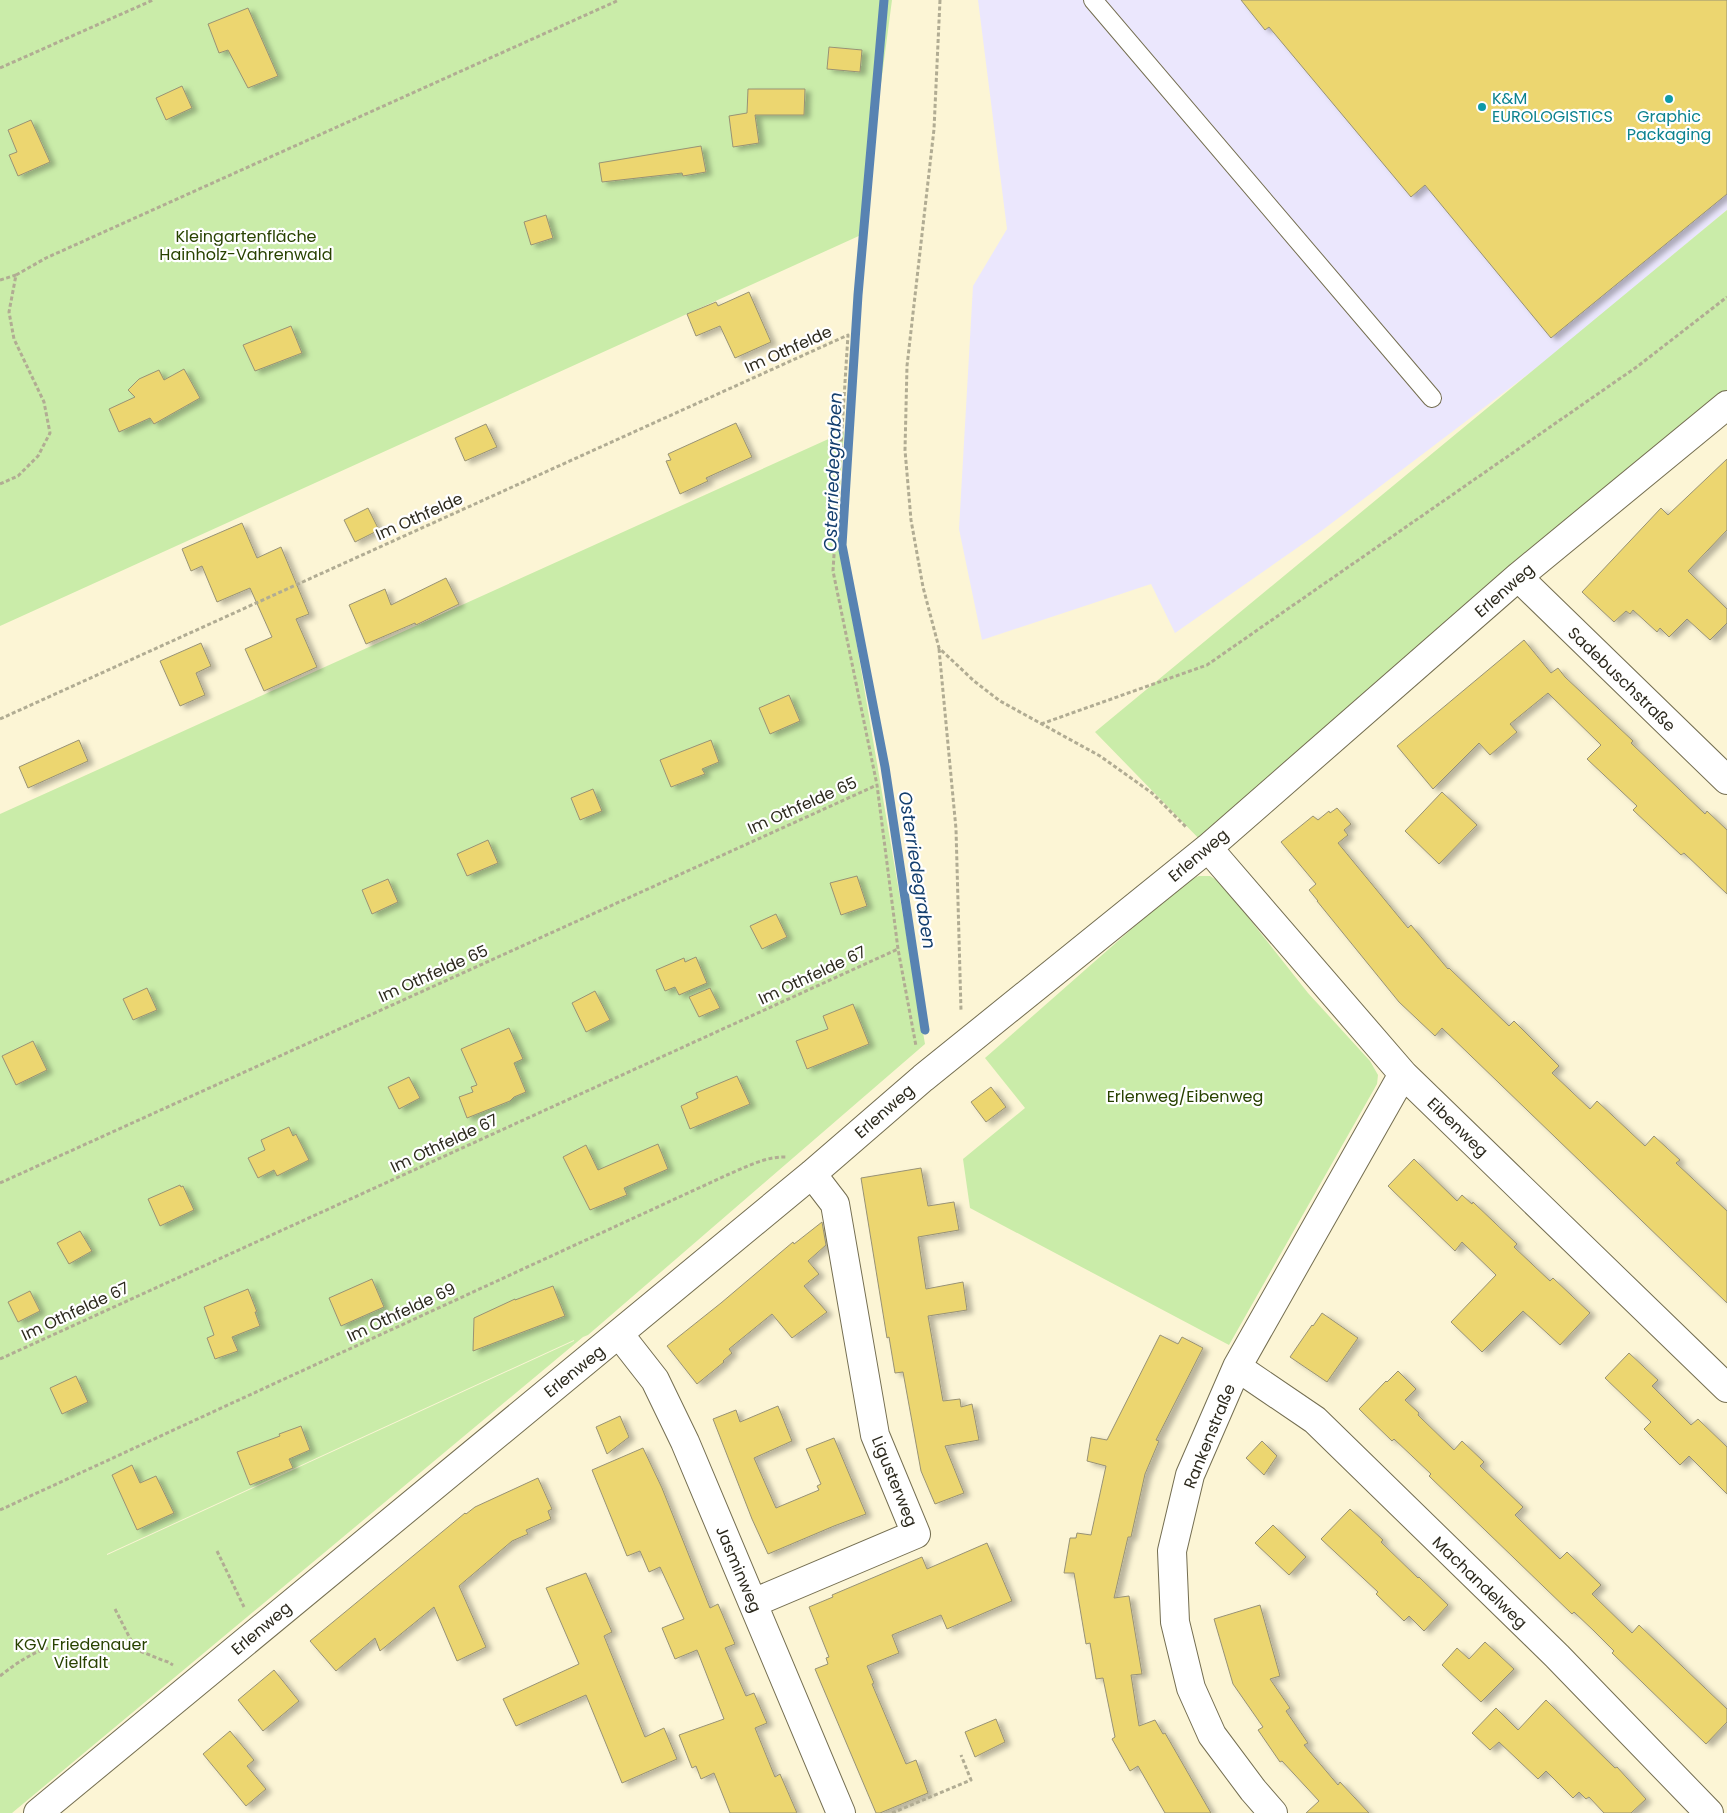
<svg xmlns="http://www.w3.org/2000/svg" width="1727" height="1813" font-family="Poppins,sans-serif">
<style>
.industrial{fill:#ebe7fd}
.green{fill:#caeca9;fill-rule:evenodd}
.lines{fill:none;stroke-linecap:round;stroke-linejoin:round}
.stream{stroke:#5883b2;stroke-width:9}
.building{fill:#ecd66f;stroke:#989275;filter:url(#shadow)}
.service-casing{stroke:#746e51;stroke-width:20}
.minor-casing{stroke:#746e51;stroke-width:30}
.path{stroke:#b1ac93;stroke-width:3;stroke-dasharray:4 2.5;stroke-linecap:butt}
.service{stroke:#fff;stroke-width:18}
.minor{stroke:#fff;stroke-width:28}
.culture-dot{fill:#0f9aa8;stroke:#fff;stroke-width:2}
.labels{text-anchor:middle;stroke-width:4.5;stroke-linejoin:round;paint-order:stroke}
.culture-label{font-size:16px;fill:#0d838f;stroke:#fff;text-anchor:start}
.park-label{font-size:16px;fill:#284200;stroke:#fff}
.street-label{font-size:16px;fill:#2c291d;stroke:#fff}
.water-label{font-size:18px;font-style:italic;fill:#143f6e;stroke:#fff}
</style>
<defs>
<filter id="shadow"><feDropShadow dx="5.5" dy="3" stdDeviation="2.5" flood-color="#0004"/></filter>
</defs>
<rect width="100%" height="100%" fill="#fcf5d5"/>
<!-- industrial -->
<path class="industrial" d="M 978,0 L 1727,0 L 1727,210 L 1548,359 L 1320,532 L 1175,633 L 1151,584 L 982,640 L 959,529 L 973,286 L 1007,229 Z"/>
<!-- green -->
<path class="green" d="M 0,0 L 892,0 L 861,235 L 0,626 Z
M 1727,210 L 1727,416 L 1208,848 L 1095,732 Z
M 844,432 L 837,529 L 925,1044 L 588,1335 L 583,1337 L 12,1813 L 0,1813 L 0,814 ZM 574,1340 L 574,1341 L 107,1555 L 107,1554 Z
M 1199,876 L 1210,876 L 1221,883 L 1308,993 L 1370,1061 L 1378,1075 L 1377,1084 L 1229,1345 L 970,1208 L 963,1159 L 1025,1108 L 985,1058 L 1185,882 Z"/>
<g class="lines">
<!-- stream -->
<path class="stream" d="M 884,0 L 858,295 L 842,545 L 885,767 L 925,1030"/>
</g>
<!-- building -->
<path class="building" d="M 1241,0 L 1727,0 L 1727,194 L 1551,338 L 1425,185 L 1411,197 L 1269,27 L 1265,30 Z
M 248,8 L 278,76 L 248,88 L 228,50 L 219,53 L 208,24 Z
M 829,47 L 862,50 L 860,72 L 827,69 Z
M 182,86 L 192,108 L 166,120 L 156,98 Z
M 748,89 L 805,89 L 804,115 L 755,115 L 759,143 L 733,147 L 729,116 L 747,113 Z
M 31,120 L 50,162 L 18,176 L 9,155 L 17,152 L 8,130 Z
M 701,146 L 706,172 L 683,176 L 682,173 L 602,182 L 599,163 Z
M 546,215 L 553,238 L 531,245 L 524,222 Z
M 749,292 L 771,342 L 735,358 L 720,326 L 696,336 L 687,314 L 716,302 L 718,306 Z
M 291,326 L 302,353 L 255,371 L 243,345 Z
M 184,369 L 200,398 L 154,424 L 150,418 L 119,432 L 109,409 L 135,397 L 128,390 L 139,379 L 159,370 L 164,380 Z
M 736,423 L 752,457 L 706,478 L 708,481 L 680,494 L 666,461 L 671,460 L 668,454 Z
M 486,424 L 497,447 L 465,461 L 455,438 Z
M 1727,459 L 1727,530 L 1688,571 L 1727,609 L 1727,623 L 1710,640 L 1687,619 L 1669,637 L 1660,628 L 1657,632 L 1633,610 L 1630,614 L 1626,611 L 1614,622 L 1582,592 L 1661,508 L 1668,515 Z
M 368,508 L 379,530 L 355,542 L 344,520 Z
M 242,523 L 257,558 L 281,547 L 309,614 L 296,619 L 317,667 L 264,691 L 245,649 L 272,637 L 250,588 L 217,602 L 202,566 L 191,571 L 182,549 Z
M 446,578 L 459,604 L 416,625 L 415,623 L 366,644 L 349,605 L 385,589 L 391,605 Z
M 1524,640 L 1551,673 L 1558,668 L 1565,677 L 1633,741 L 1631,743 L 1705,814 L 1707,811 L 1727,830 L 1727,894 L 1684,853 L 1681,855 L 1633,810 L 1637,806 L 1587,759 L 1601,745 L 1548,693 L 1510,724 L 1517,732 L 1490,755 L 1479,743 L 1433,789 L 1397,746 Z
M 201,643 L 211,666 L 196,673 L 205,695 L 180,706 L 160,661 Z
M 789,695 L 800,721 L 770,734 L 759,708 Z
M 79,740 L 88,761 L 28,788 L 19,767 Z
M 711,740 L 719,762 L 702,769 L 705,774 L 671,787 L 660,760 Z
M 593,789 L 602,811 L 580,820 L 571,798 Z
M 1442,792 L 1477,825 L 1439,864 L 1405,831 Z
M 1337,808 L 1351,824 L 1344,830 L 1348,835 L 1338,843 L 1408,928 L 1411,925 L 1448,969 L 1449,968 L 1509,1026 L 1514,1021 L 1559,1066 L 1552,1073 L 1590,1109 L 1597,1101 L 1645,1146 L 1654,1136 L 1680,1160 L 1676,1163 L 1727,1211 L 1727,1303 L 1442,1028 L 1435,1036 L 1399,1002 L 1317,901 L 1318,901 L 1309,890 L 1316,884 L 1281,842 L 1313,816 L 1318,820 L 1329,811 L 1330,813 Z
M 488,840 L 498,863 L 467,876 L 457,854 Z
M 857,876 L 867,906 L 841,915 L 830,883 Z
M 388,879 L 398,902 L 372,914 L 362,890 Z
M 776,914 L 787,937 L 762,949 L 750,926 Z
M 696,957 L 707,983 L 679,995 L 675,987 L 665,991 L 656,970 L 684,958 L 685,962 Z
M 147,988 L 157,1010 L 133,1020 L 123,999 Z
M 710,988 L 720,1008 L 699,1017 L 689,997 Z
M 595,991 L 610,1020 L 586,1032 L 572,1003 Z
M 853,1004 L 869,1044 L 807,1069 L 796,1041 L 828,1029 L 823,1016 Z
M 509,1028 L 523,1059 L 514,1063 L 526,1092 L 514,1097 L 510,1101 L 467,1118 L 459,1097 L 473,1092 L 471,1087 L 477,1085 L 461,1049 Z
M 33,1041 L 47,1070 L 16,1085 L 2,1056 Z
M 737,1076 L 750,1104 L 690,1129 L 681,1106 L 698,1098 L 696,1093 Z
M 409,1077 L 420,1098 L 399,1109 L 388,1087 Z
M 991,1087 L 1006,1107 L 986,1122 L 971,1102 Z
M 289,1127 L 293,1136 L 296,1134 L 309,1160 L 277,1176 L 274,1170 L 258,1178 L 248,1158 L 265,1150 L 261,1140 Z
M 658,1144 L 668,1169 L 624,1188 L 627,1195 L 590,1210 L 563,1157 L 586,1145 L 598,1170 Z
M 1414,1159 L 1457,1201 L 1462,1195 L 1472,1204 L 1473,1202 L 1517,1244 L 1514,1247 L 1550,1281 L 1553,1278 L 1590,1313 L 1560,1345 L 1523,1311 L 1482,1352 L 1451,1322 L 1496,1275 L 1462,1242 L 1455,1251 L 1388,1186 Z
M 921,1168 L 928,1206 L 954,1202 L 959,1230 L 918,1237 L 926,1289 L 963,1282 L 967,1310 L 928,1316 L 943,1401 L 960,1399 L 961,1407 L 972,1404 L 979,1440 L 945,1446 L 964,1493 L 935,1504 L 921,1471 L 903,1372 L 895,1373 L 889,1337 L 887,1338 L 861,1178 Z
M 180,1185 L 181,1187 L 183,1186 L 194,1210 L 160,1226 L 148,1199 Z
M 822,1222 L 826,1245 L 808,1261 L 819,1274 L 804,1286 L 827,1312 L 792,1338 L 772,1314 L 729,1349 L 732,1353 L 723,1361 L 724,1362 L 697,1384 L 667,1346 L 721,1303 L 793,1242 L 794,1244 Z
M 80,1231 L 92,1251 L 69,1264 L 57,1243 Z
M 372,1279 L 384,1307 L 341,1326 L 329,1298 Z
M 553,1286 L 565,1316 L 473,1351 L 474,1318 L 515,1299 L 515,1300 Z
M 248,1289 L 257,1312 L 255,1312 L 260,1326 L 232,1337 L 238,1351 L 215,1359 L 207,1338 L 214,1335 L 204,1307 Z
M 30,1291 L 40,1311 L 18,1322 L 8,1302 Z
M 1322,1313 L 1358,1338 L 1327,1382 L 1290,1357 L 1312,1325 L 1313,1326 Z
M 1160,1335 L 1178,1344 L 1182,1337 L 1203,1348 L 1156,1440 L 1159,1441 L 1145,1474 L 1131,1537 L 1128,1537 L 1114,1598 L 1129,1596 L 1142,1674 L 1131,1675 L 1139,1726 L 1155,1720 L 1163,1734 L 1165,1733 L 1211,1813 L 1165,1813 L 1138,1766 L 1130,1771 L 1112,1739 L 1115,1737 L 1103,1678 L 1096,1679 L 1090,1643 L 1086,1644 L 1074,1573 L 1064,1573 L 1070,1538 L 1076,1538 L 1077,1533 L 1091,1535 L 1106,1466 L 1087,1461 L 1091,1437 L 1107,1440 Z
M 1629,1353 L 1658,1380 L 1652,1386 L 1691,1425 L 1698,1419 L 1727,1447 L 1727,1494 L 1689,1456 L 1680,1465 L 1644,1429 L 1651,1422 L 1605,1378 Z
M 1398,1371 L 1416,1389 L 1405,1400 L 1419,1413 L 1418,1415 L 1454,1450 L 1462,1441 L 1484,1462 L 1480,1466 L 1523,1507 L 1515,1515 L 1560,1559 L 1567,1552 L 1601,1585 L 1592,1594 L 1632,1633 L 1639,1625 L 1727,1709 L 1727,1722 L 1706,1744 L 1612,1653 L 1614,1651 L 1594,1631 L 1574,1612 L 1572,1614 L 1429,1476 L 1431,1474 L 1394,1439 L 1392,1441 L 1359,1409 L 1386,1381 L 1387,1382 Z
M 76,1376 L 88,1402 L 62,1414 L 50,1388 Z
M 778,1406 L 792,1441 L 754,1458 L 776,1508 L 819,1490 L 817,1486 L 821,1484 L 806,1449 L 834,1438 L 866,1514 L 834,1526 L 768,1554 L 752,1519 L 713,1419 L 736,1410 L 740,1422 Z
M 620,1416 L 629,1437 L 607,1454 L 596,1427 Z
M 301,1426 L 310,1450 L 289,1459 L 293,1468 L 250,1485 L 237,1452 L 280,1436 L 279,1434 Z
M 1262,1441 L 1277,1456 L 1264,1475 L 1246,1458 Z
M 643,1448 L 662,1488 L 710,1608 L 718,1604 L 735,1644 L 725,1648 L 746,1696 L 754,1693 L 767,1723 L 755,1728 L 775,1777 L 780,1774 L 797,1813 L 730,1813 L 714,1773 L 701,1779 L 696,1766 L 692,1768 L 679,1735 L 724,1719 L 697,1650 L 675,1659 L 662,1628 L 684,1619 L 660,1567 L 649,1572 L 640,1551 L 627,1556 L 592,1470 Z
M 132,1465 L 140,1483 L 156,1476 L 174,1513 L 137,1530 L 112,1475 Z
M 538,1478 L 552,1509 L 548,1511 L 551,1519 L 526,1530 L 528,1534 L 512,1541 L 459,1586 L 486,1647 L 457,1661 L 434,1607 L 380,1651 L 375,1638 L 336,1671 L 310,1641 L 465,1513 L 466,1514 L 475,1507 Z
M 1350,1509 L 1383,1540 L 1381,1542 L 1418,1578 L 1419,1577 L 1448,1605 L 1424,1631 L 1409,1616 L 1404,1621 L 1376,1594 L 1378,1592 L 1321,1539 Z
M 1273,1525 L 1306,1557 L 1289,1575 L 1255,1543 Z
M 987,1543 L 1012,1601 L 947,1629 L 941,1615 L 892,1635 L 899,1653 L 867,1666 L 874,1683 L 872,1684 L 906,1764 L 916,1760 L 928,1793 L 880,1813 L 876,1813 L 815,1669 L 828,1664 L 826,1658 L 829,1657 L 809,1607 L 833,1597 L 832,1595 L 922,1557 L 927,1569 Z
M 586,1573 L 612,1632 L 604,1636 L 645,1737 L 664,1728 L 677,1759 L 622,1783 L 586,1695 L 516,1726 L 503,1699 L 579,1664 L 546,1588 Z
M 1260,1605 L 1280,1676 L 1270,1679 L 1290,1708 L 1286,1711 L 1308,1743 L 1304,1745 L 1338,1785 L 1340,1782 L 1369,1813 L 1306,1813 L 1319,1801 L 1282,1761 L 1280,1762 L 1258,1730 L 1263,1727 L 1233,1684 L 1214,1619 Z
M 1485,1642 L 1514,1669 L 1481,1702 L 1442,1665 L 1457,1648 L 1469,1659 Z
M 274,1670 L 299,1701 L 263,1731 L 238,1700 Z
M 1546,1700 L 1615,1768 L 1617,1767 L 1646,1799 L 1631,1813 L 1604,1813 L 1589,1797 L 1586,1799 L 1579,1792 L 1573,1798 L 1546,1771 L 1538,1779 L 1499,1742 L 1490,1750 L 1472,1733 L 1496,1708 L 1518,1730 Z
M 996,1719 L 1005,1742 L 975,1757 L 965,1732 Z
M 230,1731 L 254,1760 L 247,1766 L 266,1789 L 246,1806 L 203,1754 Z"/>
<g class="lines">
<!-- service casing -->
<g class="service-casing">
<path id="service" d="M 1093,0 L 1432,398"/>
</g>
<!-- minor casing -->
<g class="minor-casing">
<path id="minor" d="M 1518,577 L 1727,780
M 1208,848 L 1403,1074 L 1727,1388
M 619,1334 L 655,1380 L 685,1442 L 841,1813
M 1237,1367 L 1315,1420 L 1557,1656 L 1709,1813
M 753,1603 L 916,1534 L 875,1435 L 835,1204 L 812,1174
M 38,1813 L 812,1174 L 923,1078 L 1208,848 L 1518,577 L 1727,405
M 1273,1813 L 1253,1790 L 1212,1735 L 1191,1688 L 1175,1622 L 1172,1551 L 1190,1475 L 1237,1367 L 1403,1074"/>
</g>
<!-- path -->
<path class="path" d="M 940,0 L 934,129 L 907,366 L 905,450 L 911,520 L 923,587 L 939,648 L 974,681 L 1000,701 L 1100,756 L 1152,793 L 1187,828
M 0,68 L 153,0
M 0,280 L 16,275
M 0,484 L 18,476 L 38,456 L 50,433 L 44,402 L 14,339 L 9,312 L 16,275 L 46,258 L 619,0
M 939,649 L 956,829 L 961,1011
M 0,719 L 848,335 L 833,571 L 877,785 L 898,949 L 916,1046
M 1041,724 L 1207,665 L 1638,366 L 1727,297
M 0,1183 L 877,785
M 0,1359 L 898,949
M 0,1510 L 727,1175 C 746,1167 766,1156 787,1157
M 217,1551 L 244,1607
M 115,1609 L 136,1650
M 0,1676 C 34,1649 54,1642 97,1644 C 107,1644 118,1644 128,1647 C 142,1651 155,1658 168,1662 L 173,1665
M 892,1813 L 971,1780 L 961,1755"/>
<!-- service -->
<use href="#service" class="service"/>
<!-- minor -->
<use href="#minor" class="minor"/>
</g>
<!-- markers -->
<g class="culture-dot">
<circle cx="1669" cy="99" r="5"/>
<circle cx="1482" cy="107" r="5"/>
</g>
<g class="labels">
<!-- culture labels -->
<g class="culture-label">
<text x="1492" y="104">K&amp;M<tspan x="1492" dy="18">EUROLOGISTICS</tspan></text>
<text x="1669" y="122" text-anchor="middle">Graphic<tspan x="1669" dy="18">Packaging</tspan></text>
</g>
<!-- park labels -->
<g class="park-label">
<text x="246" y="242">Kleingartenfläche<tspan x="246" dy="18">Hainholz-Vahrenwald</tspan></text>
<text x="1185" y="1102">Erlenweg/Eibenweg</text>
<text x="81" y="1650">KGV Friedenauer<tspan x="81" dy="18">Vielfalt</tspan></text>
</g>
<!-- street labels -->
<g class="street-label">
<text transform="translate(788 349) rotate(-24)" y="6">Im Othfelde</text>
<text transform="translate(419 516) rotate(-24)" y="6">Im Othfelde</text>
<text transform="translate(1504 590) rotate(-41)" y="6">Erlenweg</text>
<text transform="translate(1622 679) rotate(44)" y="6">Sadebuschstraße</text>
<text transform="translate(802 805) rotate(-24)" y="6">Im Othfelde 65</text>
<text transform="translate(1198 855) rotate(-40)" y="6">Erlenweg</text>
<text transform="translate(433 973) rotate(-24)" y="6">Im Othfelde 65</text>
<text transform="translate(812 975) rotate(-25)" y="6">Im Othfelde 67</text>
<text transform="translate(884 1111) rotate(-41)" y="6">Erlenweg</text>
<text transform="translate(1458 1127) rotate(44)" y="6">Eibenweg</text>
<text transform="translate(444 1143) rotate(-25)" y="6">Im Othfelde 67</text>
<text transform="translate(75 1311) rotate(-25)" y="6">Im Othfelde 67</text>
<text transform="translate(401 1312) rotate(-25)" y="6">Im Othfelde 69</text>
<text transform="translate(574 1371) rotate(-39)" y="6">Erlenweg</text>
<text transform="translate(1209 1436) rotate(-68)" y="6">Rankenstraße</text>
<text transform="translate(895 1481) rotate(68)" y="6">Ligusterweg</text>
<text transform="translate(739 1569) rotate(67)" y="6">Jasminweg</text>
<text transform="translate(1480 1582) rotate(44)" y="6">Machandelweg</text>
<text transform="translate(261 1628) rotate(-40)" y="6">Erlenweg</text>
</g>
<!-- water labels -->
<g class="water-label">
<text transform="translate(833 472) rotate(-88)" y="6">Osterriedegraben</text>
<text transform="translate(917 870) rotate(81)" y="6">Osterriedegraben</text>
</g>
</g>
</svg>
